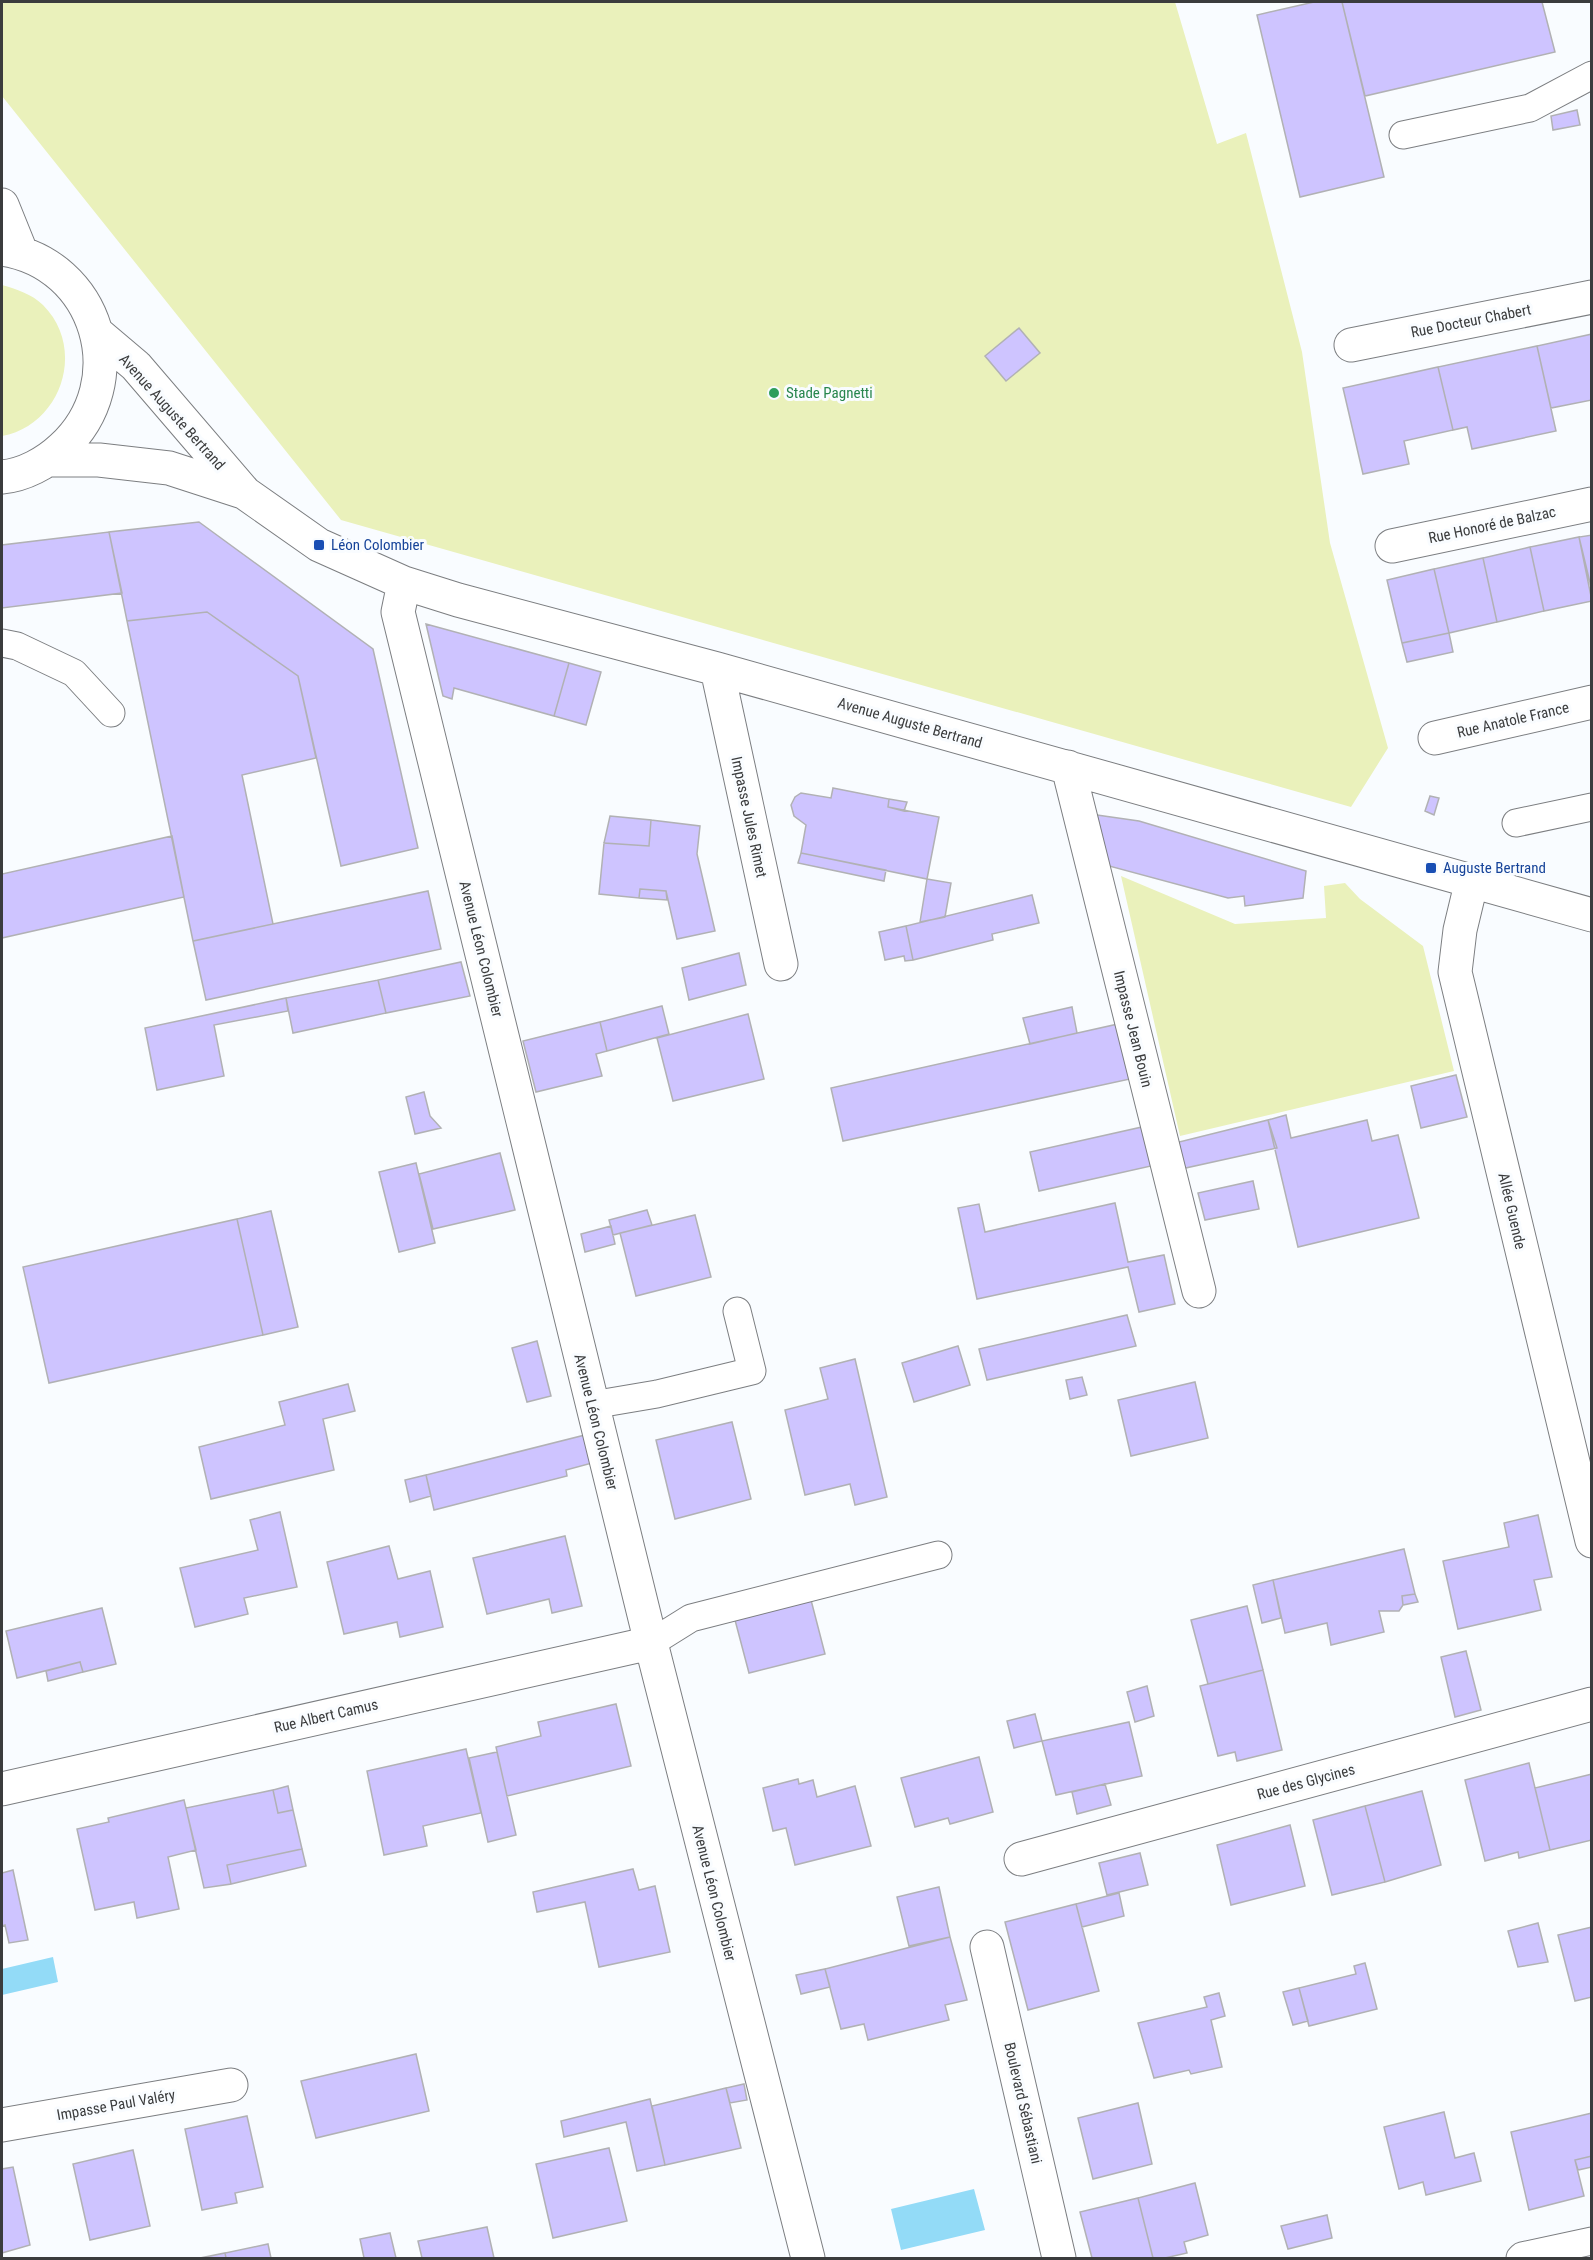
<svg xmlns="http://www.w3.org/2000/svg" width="1593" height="2260" font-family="'Roboto Condensed',sans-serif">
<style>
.green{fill:#eaf1bb}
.water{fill:#93dbf7}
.building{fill:#cec4ff;stroke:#b1b1b4;stroke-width:1.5}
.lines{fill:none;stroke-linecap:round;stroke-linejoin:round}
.lane-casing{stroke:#7c7e81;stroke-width:29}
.street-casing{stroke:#7c7e81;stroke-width:35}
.lane{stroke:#fff;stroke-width:27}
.street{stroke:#fff;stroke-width:33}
.leisure-dot{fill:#2e9e5b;stroke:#f9fcff;stroke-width:2}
.transit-dot{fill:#1a4fb4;stroke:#f9fcff;stroke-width:2}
.labels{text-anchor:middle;stroke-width:6;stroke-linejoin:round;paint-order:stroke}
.street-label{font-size:15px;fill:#3b3c3d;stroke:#f9fcff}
.leisure-label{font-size:15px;fill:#27864d;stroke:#f9fcff;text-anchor:start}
.transit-label{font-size:15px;fill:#164399;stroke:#f9fcff;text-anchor:start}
</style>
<rect width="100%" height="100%" fill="#f9fcff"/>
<!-- green -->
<path class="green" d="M 2,2 L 1175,2 L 1217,144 L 1246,133 L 1302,352 L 1330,543 L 1388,748 L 1351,807 L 341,520 L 2,96 Z
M 2,285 C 16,289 32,294 43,305 C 87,349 61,425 2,436 Z
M 1121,876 L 1235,924 L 1326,918 L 1324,886 L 1345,883 L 1360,899 L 1423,946 L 1454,1071 L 1180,1136 Z"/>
<!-- water -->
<path class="water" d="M 53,1957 L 58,1982 L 2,1995 L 2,1969 Z
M 974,2189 L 985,2230 L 901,2250 L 891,2209 Z"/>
<!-- building -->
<path class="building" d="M 1314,2 L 1342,2 L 1384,177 L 1300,197 L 1257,15 Z
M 1342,2 L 1542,2 L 1555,52 L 1365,96 Z
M 1577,110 L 1580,125 L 1553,130 L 1551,116 Z
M 1019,328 L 1040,353 L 1006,381 L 985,356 Z
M 1592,334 L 1592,400 L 1551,408 L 1537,346 Z
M 1537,346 L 1556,431 L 1472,449 L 1467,427 L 1453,430 L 1438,367 Z
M 1438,367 L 1453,430 L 1404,441 L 1409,464 L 1363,474 L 1343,388 Z
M 199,522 L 373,649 L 418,848 L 341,866 L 298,676 L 207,612 L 127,621 L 109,532 Z
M 109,532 L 122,593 L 2,608 L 2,545 Z
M 1592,535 L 1592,591 L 1579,537 Z
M 1579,537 L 1592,601 L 1544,611 L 1530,547 Z
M 1530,547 L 1544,611 L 1497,622 L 1483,558 Z
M 1483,558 L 1497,622 L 1449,633 L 1434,569 Z
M 1434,569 L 1449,633 L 1402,643 L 1387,580 Z
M 207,612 L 298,676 L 316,758 L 242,775 L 273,924 L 193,941 L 127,621 Z
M 426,624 L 569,663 L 554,716 L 454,688 L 452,699 L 443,696 Z
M 1449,633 L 1453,652 L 1407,662 L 1402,643 Z
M 569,663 L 601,672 L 586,725 L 554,716 Z
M 833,788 L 889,799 L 888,807 L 939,817 L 927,879 L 801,853 L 806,825 L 794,816 L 791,805 L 795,797 L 801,793 L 831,798 Z
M 1430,796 L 1439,798 L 1434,815 L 1425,811 Z
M 889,799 L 907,802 L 904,811 L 888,807 Z
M 1097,815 L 1139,821 L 1306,871 L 1303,898 L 1245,906 L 1244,896 L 1228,898 L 1109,866 Z
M 610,816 L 651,820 L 649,846 L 604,843 Z
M 651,820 L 700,826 L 697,854 L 715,931 L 677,939 L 666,891 L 640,889 L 639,898 L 599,894 L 604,843 L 649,846 Z
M 172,836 L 184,897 L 2,938 L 2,874 Z
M 801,853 L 886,870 L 884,881 L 798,863 Z
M 927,879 L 951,883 L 945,917 L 920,922 Z
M 640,889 L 666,891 L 667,900 L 639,898 Z
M 428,891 L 441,949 L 206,1000 L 193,941 Z
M 1032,895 L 1039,923 L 992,934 L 993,940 L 913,960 L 906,926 Z
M 906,926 L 913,960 L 905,961 L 904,956 L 885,960 L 879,932 Z
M 739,953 L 746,985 L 689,1000 L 682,968 Z
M 461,962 L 470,996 L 386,1013 L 378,980 Z
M 378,980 L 386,1013 L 293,1033 L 286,998 Z
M 286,998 L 288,1011 L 214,1025 L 224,1076 L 157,1090 L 145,1028 Z
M 662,1006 L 669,1034 L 607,1051 L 600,1022 Z
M 1072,1007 L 1077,1033 L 1030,1044 L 1023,1018 Z
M 748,1014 L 764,1079 L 673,1101 L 657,1038 Z
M 600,1022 L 607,1051 L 596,1054 L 602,1076 L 536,1092 L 523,1041 Z
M 1118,1024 L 1130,1079 L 843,1141 L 831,1088 Z
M 1456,1075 L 1467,1117 L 1421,1128 L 1411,1086 Z
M 424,1092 L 430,1116 L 441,1128 L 415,1134 L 406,1097 Z
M 1286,1115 L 1291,1138 L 1367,1120 L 1372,1141 L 1398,1135 L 1419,1218 L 1298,1247 L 1268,1120 Z
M 1268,1120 L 1277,1148 L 1181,1169 L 1175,1143 Z
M 1142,1127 L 1151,1166 L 1039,1191 L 1030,1152 Z
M 500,1153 L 515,1210 L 433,1229 L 419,1174 Z
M 416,1163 L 435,1243 L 399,1252 L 379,1172 Z
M 1253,1181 L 1259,1209 L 1205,1220 L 1198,1193 Z
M 1115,1203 L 1128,1262 L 1164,1255 L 1175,1304 L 1139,1312 L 1128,1267 L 977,1299 L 958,1208 L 979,1204 L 985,1232 Z
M 647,1210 L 652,1225 L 613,1235 L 609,1220 Z
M 271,1211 L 298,1327 L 263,1335 L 237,1219 Z
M 695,1215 L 711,1277 L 636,1296 L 620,1233 Z
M 237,1219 L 263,1335 L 49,1383 L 23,1267 Z
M 611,1226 L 615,1244 L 585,1252 L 581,1234 Z
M 1127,1315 L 1136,1346 L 987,1380 L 979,1349 Z
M 537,1341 L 551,1396 L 527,1402 L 512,1348 Z
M 958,1346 L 970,1385 L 914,1402 L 902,1363 Z
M 855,1359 L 887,1497 L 855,1505 L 850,1484 L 805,1495 L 785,1410 L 828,1399 L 820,1368 Z
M 1082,1377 L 1087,1395 L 1070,1399 L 1066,1380 Z
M 1195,1382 L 1208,1438 L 1131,1456 L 1118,1400 Z
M 348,1384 L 355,1411 L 323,1419 L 334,1470 L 211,1499 L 199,1447 L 285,1425 L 279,1402 Z
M 732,1422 L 751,1499 L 675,1519 L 656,1440 Z
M 585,1435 L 592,1463 L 566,1470 L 567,1476 L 434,1510 L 426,1475 Z
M 426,1475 L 431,1496 L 410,1502 L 405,1480 Z
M 280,1512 L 297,1587 L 244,1598 L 248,1614 L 195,1627 L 180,1568 L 258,1550 L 250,1520 Z
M 1538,1515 L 1552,1577 L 1534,1580 L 1541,1610 L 1458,1629 L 1443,1561 L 1509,1547 L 1504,1523 Z
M 565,1536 L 582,1606 L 552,1613 L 549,1599 L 487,1614 L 473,1558 Z
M 389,1546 L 398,1579 L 430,1571 L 443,1627 L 400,1637 L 397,1622 L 344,1634 L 327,1562 Z
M 1404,1549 L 1415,1594 L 1402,1596 L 1403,1605 L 1399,1611 L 1379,1611 L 1384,1632 L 1331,1645 L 1327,1623 L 1285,1633 L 1273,1580 Z
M 1273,1580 L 1281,1618 L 1262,1623 L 1253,1585 Z
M 1415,1594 L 1418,1602 L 1403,1605 L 1402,1596 Z
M 811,1600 L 825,1654 L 749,1673 L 735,1620 Z
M 1247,1606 L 1263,1670 L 1208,1684 L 1191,1620 Z
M 102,1608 L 116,1664 L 83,1672 L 80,1662 L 17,1678 L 6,1631 Z
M 1466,1651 L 1481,1710 L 1455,1717 L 1441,1657 Z
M 80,1662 L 83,1672 L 48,1681 L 46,1671 Z
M 1263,1670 L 1282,1750 L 1237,1761 L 1235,1752 L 1218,1756 L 1200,1686 Z
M 1147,1686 L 1154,1716 L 1135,1722 L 1127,1692 Z
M 616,1704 L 631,1766 L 507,1796 L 496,1747 L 541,1736 L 538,1722 Z
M 1035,1714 L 1042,1741 L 1014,1748 L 1007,1721 Z
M 1129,1722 L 1142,1776 L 1056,1795 L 1042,1741 Z
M 466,1749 L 481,1813 L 423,1826 L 427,1846 L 384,1855 L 367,1771 Z
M 497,1752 L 516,1835 L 488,1842 L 469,1758 Z
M 979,1757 L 993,1812 L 950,1824 L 948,1818 L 915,1827 L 901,1778 Z
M 1529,1763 L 1550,1850 L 1519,1858 L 1518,1852 L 1485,1861 L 1465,1780 Z
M 1592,1774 L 1592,1840 L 1550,1850 L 1535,1788 Z
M 798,1779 L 799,1784 L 813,1780 L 817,1797 L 855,1786 L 871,1846 L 795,1865 L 786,1828 L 773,1831 L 763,1788 Z
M 1105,1784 L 1111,1805 L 1077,1814 L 1072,1792 Z
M 288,1786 L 293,1810 L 278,1813 L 273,1790 Z
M 273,1790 L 278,1813 L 293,1810 L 302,1849 L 227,1865 L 231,1884 L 204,1888 L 186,1808 Z
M 1422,1791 L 1441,1865 L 1385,1882 L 1365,1806 Z
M 184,1800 L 196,1850 L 168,1857 L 179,1909 L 137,1918 L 134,1902 L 95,1910 L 77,1829 L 109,1822 L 108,1818 Z
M 1365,1806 L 1385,1882 L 1332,1895 L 1313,1820 Z
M 1290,1825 L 1305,1886 L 1231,1905 L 1217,1845 Z
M 302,1849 L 306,1866 L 231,1884 L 227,1865 Z
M 1140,1853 L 1148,1885 L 1107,1895 L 1099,1863 Z
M 633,1869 L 639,1890 L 655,1886 L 670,1952 L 599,1967 L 585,1902 L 537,1912 L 533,1892 Z
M 13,1870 L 28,1940 L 9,1943 L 5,1925 L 2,1926 L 2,1873 Z
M 939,1887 L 950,1937 L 909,1946 L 897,1897 Z
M 1119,1893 L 1124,1916 L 1082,1927 L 1076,1904 Z
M 1076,1904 L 1099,1991 L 1028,2010 L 1005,1922 Z
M 1538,1923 L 1548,1962 L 1518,1967 L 1508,1931 Z
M 1592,1927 L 1592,1997 L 1575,2001 L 1558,1935 Z
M 950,1937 L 967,2000 L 945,2005 L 949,2020 L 868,2040 L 864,2024 L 841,2029 L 825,1969 Z
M 1365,1963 L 1377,2009 L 1309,2026 L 1299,1988 L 1356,1974 L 1354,1966 Z
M 825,1969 L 830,1987 L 801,1994 L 796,1975 Z
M 1299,1988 L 1308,2021 L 1293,2025 L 1283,1992 Z
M 1219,1993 L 1225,2016 L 1211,2020 L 1222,2067 L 1191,2074 L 1189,2070 L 1154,2078 L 1138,2023 L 1207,2007 L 1204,1997 Z
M 416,2054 L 429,2111 L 316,2138 L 301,2081 Z
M 744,2084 L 747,2100 L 730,2103 L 726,2088 Z
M 726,2088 L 741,2148 L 665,2165 L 652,2106 Z
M 650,2099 L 665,2165 L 637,2171 L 626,2122 L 564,2137 L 561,2121 Z
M 1138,2103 L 1152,2164 L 1093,2179 L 1078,2118 Z
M 1444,2112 L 1455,2158 L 1474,2153 L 1481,2181 L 1426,2195 L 1423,2182 L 1399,2189 L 1384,2127 Z
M 1592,2113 L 1592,2156 L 1575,2160 L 1584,2196 L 1529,2210 L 1511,2132 Z
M 247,2116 L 263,2187 L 235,2193 L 237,2203 L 202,2210 L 185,2129 Z
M 609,2148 L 627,2221 L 553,2238 L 536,2164 Z
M 133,2150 L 150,2226 L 90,2240 L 73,2164 Z
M 1592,2156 L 1592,2167 L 1578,2170 L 1575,2160 Z
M 13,2167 L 30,2245 L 2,2253 L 2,2169 Z
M 1195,2183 L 1208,2235 L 1184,2242 L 1187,2253 L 1165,2258 L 1153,2258 L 1138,2198 Z
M 1138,2198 L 1153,2258 L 1092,2258 L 1080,2212 Z
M 1327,2215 L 1332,2238 L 1288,2249 L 1281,2226 Z
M 487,2227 L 494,2258 L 422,2258 L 418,2241 Z
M 390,2233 L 396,2258 L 364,2258 L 360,2239 Z
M 268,2244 L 271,2258 L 226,2258 L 225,2253 Z
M 225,2253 L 226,2258 L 200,2258 Z"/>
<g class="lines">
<!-- lane casing -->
<g class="lane-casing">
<path id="lane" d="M 1403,135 L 1530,108 L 1592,75
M 2,643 L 17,646 L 74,673 L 111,713
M 1516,823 L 1592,807
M 592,1405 L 657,1394 L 752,1371 L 737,1311
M 651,1643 L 691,1618 L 938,1555
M 1520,2258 L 1522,2256 L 1592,2241"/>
</g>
<!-- street casing -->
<g class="street-casing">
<path id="street" d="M 2,205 L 21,252
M 2,249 C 98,263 134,382 62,448 C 46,463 24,475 2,477
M 97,333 L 136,366 L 245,493 L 319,545 L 404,583 L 458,600 L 717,669 L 1592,915
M 1351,345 L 1592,297
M 49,460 L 99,460 L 169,468 L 243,492
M 1392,546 L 1592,504
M 404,583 L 398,612 L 651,1643 L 808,2258
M 717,669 L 781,964
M 1435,738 L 1592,702
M 1068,767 L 1199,1291
M 1472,880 L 1460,930 L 1455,972 L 1592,1541
M 2,1789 L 651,1643
M 1021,1859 L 1592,1704
M 987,1947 L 1059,2258
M 2,2125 L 231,2085"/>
</g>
<!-- lane -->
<use href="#lane" class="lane"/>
<!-- street -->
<use href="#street" class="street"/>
</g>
<!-- markers -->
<circle class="leisure-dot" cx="774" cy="393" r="6"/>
<g class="transit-dot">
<rect x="313" y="539" width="12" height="12" rx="3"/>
<rect x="1425" y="862" width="12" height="12" rx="3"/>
</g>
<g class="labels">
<!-- street labels -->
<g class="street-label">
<text transform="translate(1471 321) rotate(-11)" y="5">Rue Docteur Chabert</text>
<text transform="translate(172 412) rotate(48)" y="5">Avenue Auguste Bertrand</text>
<text transform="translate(1492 525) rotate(-12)" y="5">Rue Honoré de Balzac</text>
<text transform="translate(1513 720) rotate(-13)" y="5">Rue Anatole France</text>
<text transform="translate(910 723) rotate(16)" y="5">Avenue Auguste Bertrand</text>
<text transform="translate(749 817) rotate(78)" y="5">Impasse Jules Rimet</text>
<text transform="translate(481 949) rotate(76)" y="5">Avenue Léon Colombier</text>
<text transform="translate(1133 1029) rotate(76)" y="5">Impasse Jean Bouin</text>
<text transform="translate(1512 1211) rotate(77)" y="5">Allée Guende</text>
<text transform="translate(596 1422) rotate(76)" y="5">Avenue Léon Colombier</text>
<text transform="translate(326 1716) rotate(-13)" y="5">Rue Albert Camus</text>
<text transform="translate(1306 1782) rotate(-15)" y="5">Rue des Glycines</text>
<text transform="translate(714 1893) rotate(76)" y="5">Avenue Léon Colombier</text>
<text transform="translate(1023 2103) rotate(77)" y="5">Boulevard Sébastiani</text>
<text transform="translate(116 2105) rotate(-10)" y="5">Impasse Paul Valéry</text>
</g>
<!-- leisure labels -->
<g class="leisure-label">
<text x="786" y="398">Stade Pagnetti</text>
</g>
<!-- transit labels -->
<g class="transit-label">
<text x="331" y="550">Léon Colombier</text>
<text x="1443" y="873">Auguste Bertrand</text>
</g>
</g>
<!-- border -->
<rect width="1593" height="2260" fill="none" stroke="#3b3c3d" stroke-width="6"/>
</svg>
